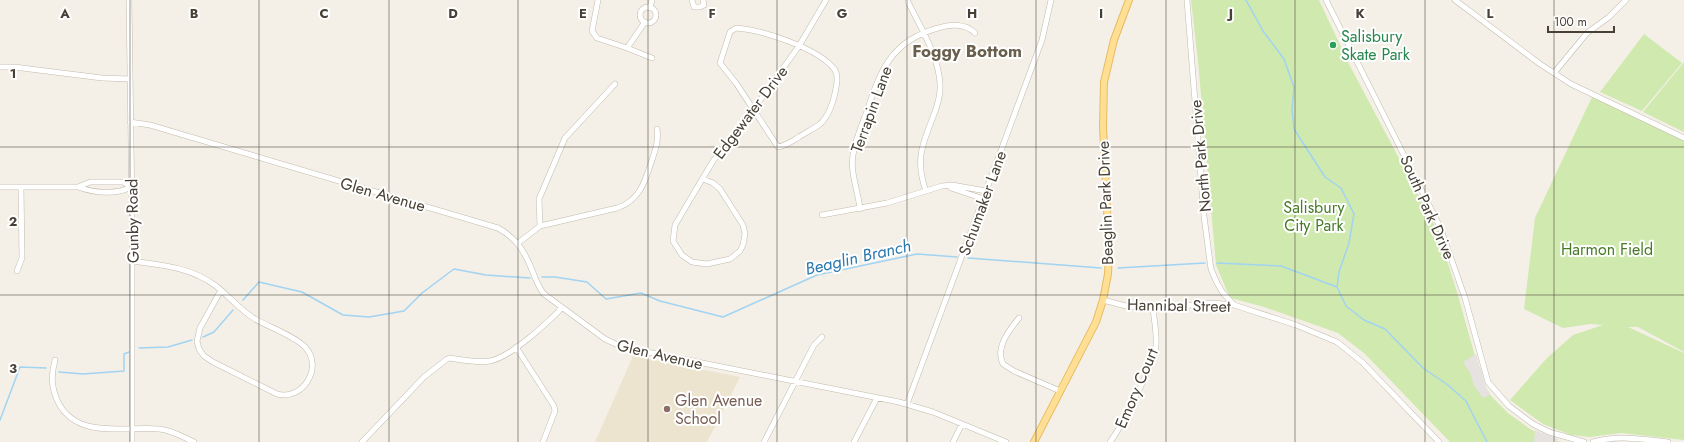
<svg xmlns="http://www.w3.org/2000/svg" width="1684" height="442" font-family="Jost,sans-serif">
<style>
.education{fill:#ede4d0}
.green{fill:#d0e9ae}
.parking{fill:#e5e2df}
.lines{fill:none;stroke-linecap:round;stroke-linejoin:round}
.stream{stroke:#a1d3f2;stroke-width:1.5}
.minor-casing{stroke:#c2baac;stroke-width:6}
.major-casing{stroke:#e7bc62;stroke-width:8}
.minor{stroke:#fff;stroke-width:5}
.major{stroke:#ffdf94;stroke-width:6}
.grid{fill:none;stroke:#474035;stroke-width:1;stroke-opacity:0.55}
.leisure-dot{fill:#2e9e5b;stroke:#fff;stroke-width:1.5}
.education-dot{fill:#8d6e63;stroke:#fff;stroke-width:1.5}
.labels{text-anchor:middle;stroke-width:4;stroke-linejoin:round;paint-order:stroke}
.leisure-label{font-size:16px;fill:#27864d;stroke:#fff;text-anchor:start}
.street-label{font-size:16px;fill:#474035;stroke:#fff}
.park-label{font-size:16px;fill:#487a27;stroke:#fff}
.education-label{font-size:16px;fill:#785e54;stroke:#fff;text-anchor:start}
.neighbourhood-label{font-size:17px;font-weight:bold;fill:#6a5e4c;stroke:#fff}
.water-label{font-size:17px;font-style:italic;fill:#2b79ae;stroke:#fff}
.grid-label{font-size:13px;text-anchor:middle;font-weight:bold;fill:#474035;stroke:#fff;stroke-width:4;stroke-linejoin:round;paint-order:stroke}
</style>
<rect width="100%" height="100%" fill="#f4f0e7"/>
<!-- education -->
<path class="education" d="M 633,356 L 740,377 L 707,442 L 595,442 Z"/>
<!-- green -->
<path class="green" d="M 1191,0 L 1319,0 L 1350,66 L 1438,232 L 1457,292 L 1482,381 L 1491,396 L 1508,413 L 1530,429 L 1546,437 L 1561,442 L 1450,442 L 1365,354 L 1338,333 L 1264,307 L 1231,298 L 1227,291 L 1216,265 L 1198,61 Z
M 1644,34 L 1682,63 L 1642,111 L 1600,92 Z
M 1684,62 L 1684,132 L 1643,112 Z
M 1592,97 L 1684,140 L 1684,352 L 1638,327 L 1628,327 L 1684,353 L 1684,440 L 1621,433 L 1590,437 L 1571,435 L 1543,424 L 1510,400 L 1547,358 L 1573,335 L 1603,325 L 1590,324 L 1563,328 L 1524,309 L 1535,218 Z"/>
<!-- parking -->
<path class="parking" d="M 1476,354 L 1486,387 L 1490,395 L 1483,398 L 1474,386 L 1470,373 L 1463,362 Z
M 1535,430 L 1558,439 L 1558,442 L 1534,442 Z"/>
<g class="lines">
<!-- stream -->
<path class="stream" d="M 1246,0 L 1263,31 L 1284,59 L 1294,87 L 1292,110 L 1294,129 L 1325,177 L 1341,188 L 1354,214 L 1349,243 L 1339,272 L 1337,287 L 1346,306 L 1364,320 L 1385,329 L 1423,368 L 1448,385 L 1466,401 L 1487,442
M 968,258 L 1101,268
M 1217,263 L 1281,266 L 1337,287
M 1118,268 L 1205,263
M 542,277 L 555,277 L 587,282 L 606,299 L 641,293 L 660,301 L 723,317 L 817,275 L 917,254 L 957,257
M 243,300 L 259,282 L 302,292 L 343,315 L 369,317 L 404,311 L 422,293 L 454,269 L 486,275 L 530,278
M 203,337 L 214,332 L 233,310
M 139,348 L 168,347 L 192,340
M 59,372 L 83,374 L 124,371 L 124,354 L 129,352
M 0,420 L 20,367 L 46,368"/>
<!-- minor casing -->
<g class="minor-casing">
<path id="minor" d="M 129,0 L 132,214 L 132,442
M 598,0 L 592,31 L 597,38 L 627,48 L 652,58
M 692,0 L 694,7 L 700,7 L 704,5 L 703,0
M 1187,0 L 1204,216 L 1210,262 L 1211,269 L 1217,283 L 1223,293 L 1234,305
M 1326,0 L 1440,227 L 1465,298 L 1488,382 L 1509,406 L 1533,424 L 1549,432 L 1584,442
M 1455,0 L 1540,64 L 1571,84 L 1684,138
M 908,2 C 920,26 939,57 940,84 C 941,95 937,107 933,117 C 922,145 915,161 926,191
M640 15a8 8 0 1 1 16 0a8 8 0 1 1-16 0Z
M 650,8 L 652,0
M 736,28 C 762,30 819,48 835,70 C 838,75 837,83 836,88 C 834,99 829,116 820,124 C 814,129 806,132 799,137 C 792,141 787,145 778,147 L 736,83 L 720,63 L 730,32 Z
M 627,48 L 645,22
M 0,67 L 14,67 L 102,78 L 130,79
M 1554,73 L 1587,33 L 1609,17 L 1626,0
M 130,122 L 150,125 L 498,228 C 518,239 526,254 534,275 C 537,282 539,288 544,294 L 605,339 L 622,347 L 899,402 L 933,412 L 1006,442
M 703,179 L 713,183 L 720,189 L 743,225 L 745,234 L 743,245 L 740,251 L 730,259 L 707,264 L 692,262 L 682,255 L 673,241 L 675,225 L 713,161 L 753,110 L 799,46 L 826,0
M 0,187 L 78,187 C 94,193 116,195 131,187
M 78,187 L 90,182 L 123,182 L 131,187
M 951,188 L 984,199
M 860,209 C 858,191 850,172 853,155 C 855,141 861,127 866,114 C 880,72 890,41 938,28 C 949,24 965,23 975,33
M 822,215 L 887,203 L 942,186 L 952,185 L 986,191
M 540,226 L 539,199 L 565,138 L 615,84
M 518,243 L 540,226 L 617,208 C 639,201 645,182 651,163 C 655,151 659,141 657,129
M 132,261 C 161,265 191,267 216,286 C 229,296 240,310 255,319 C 269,327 295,336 305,347 C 324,367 303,401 277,394 L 213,362 L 204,356 L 199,349 L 197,341 L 200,328 L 221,290
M 17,271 L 22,258 L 21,187
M 1103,300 L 1126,306 L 1144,308 L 1160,308 L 1213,303 L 1234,305 L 1296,325 L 1337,342 L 1362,362 L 1439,442
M 1019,318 C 1009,330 995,348 1003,364 L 1014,371 L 1060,391
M 516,347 L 554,406 L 555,411 L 543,442
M 55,360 C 51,375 51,387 58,402 C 77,440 126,426 159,429 C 172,430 183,437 194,442
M 907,404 L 1042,40 L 1051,0
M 362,442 L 424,377 L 447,359 L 450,358 C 462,360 478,363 490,361 C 511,357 547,323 562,308
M 764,442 L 814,345 L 822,337
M 854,442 L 877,398
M 953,442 L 962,424
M 1110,442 C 1122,426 1154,364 1156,345 C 1157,333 1154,320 1153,308
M 1593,442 C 1618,435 1643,439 1668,442"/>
</g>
<!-- major casing -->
<g class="major-casing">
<path id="major" d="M 1034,442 L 1096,322 L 1103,300 L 1108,274 L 1109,249 L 1103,127 L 1104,82 L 1114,40 L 1129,0"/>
</g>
<!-- minor -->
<use href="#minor" class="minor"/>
<!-- major -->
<use href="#major" class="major"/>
</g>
<!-- grid -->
<path class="grid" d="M 130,0 L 130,442M 259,0 L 259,442M 389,0 L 389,442M 518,0 L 518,442M 648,0 L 648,442M 777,0 L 777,442M 907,0 L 907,442M 1036,0 L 1036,442M 1166,0 L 1166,442M 1295,0 L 1295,442M 1425,0 L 1425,442M 1554,0 L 1554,442M 0,147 L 1684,147M 0,295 L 1684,295"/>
<!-- markers -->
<circle class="leisure-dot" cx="1333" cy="45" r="4"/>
<circle class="education-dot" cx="667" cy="409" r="4"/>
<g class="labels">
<!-- leisure labels -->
<g class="leisure-label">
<text x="1341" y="42">Salisbury<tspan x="1341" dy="18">Skate Park</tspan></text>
</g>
<!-- street labels -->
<g class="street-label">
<text transform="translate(871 109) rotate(-70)" y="6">Terrapin Lane</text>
<text transform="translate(750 112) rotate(-53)" y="6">Edgewater Drive</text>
<text transform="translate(1200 156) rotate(-95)" y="6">North Park Drive</text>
<text transform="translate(383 194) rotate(16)" y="6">Glen Avenue</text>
<text transform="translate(982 203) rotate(-70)" y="6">Schumaker Lane</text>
<text transform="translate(1105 203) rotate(-92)" y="6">Beaglin Park Drive</text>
<text transform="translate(1428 207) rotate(66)" y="6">South Park Drive</text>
<text transform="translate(132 221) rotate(-91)" y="6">Gunby Road</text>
<text transform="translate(1179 305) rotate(1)" y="6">Hannibal Street</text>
<text transform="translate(660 354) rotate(13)" y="6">Glen Avenue</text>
<text transform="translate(1136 388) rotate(-67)" y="6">Emory Court</text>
</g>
<!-- park labels -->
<g class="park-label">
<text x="1314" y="213">Salisbury<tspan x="1314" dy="18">City Park</tspan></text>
<text x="1607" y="255">Harmon Field</text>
</g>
<!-- education labels -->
<g class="education-label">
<text x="675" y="406">Glen Avenue<tspan x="675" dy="18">School</tspan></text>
</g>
<!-- neighbourhood labels -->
<g class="neighbourhood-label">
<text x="967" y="57">Foggy Bottom</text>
</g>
<!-- water labels -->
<g class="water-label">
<text transform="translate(858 257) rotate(-13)" y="6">Beaglin Branch</text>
</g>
</g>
<g class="grid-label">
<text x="65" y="18">A</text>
<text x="194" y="18">B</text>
<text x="324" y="18">C</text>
<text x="453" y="18">D</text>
<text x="583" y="18">E</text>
<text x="712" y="18">F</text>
<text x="842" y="18">G</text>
<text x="972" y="18">H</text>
<text x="1101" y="18">I</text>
<text x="1231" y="18">J</text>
<text x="1360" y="18">K</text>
<text x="1490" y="18">L</text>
<text x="13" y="78">1</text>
<text x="13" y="226">2</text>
<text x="13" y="373">3</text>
</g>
<!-- scale -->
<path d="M1548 26v6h66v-6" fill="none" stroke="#474035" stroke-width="2"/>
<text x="1554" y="26" font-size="12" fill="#474035" stroke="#ffffff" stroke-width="3" paint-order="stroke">100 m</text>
</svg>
